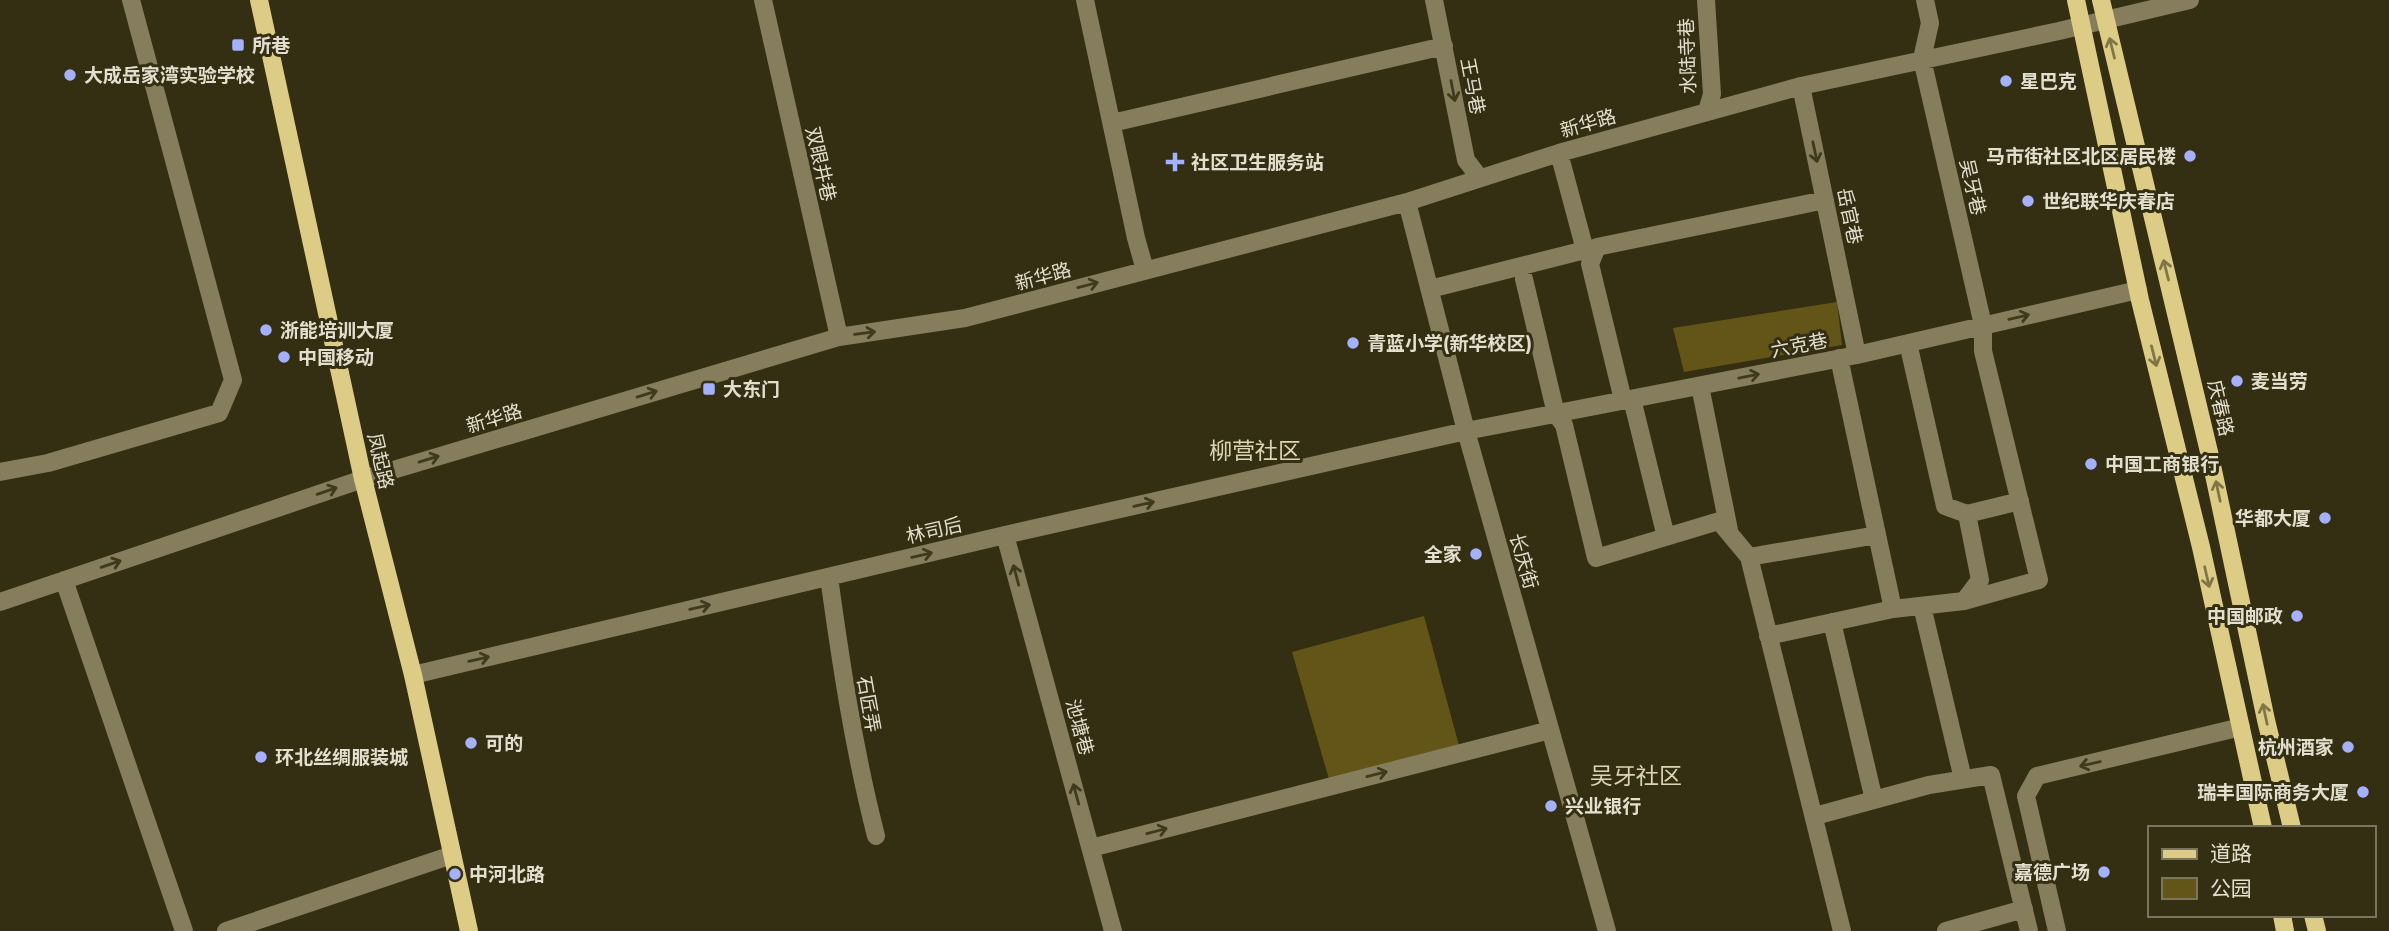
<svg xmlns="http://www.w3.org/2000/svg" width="2389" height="931" font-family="Jost,'Noto Sans SC',sans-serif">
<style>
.park{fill:#635517}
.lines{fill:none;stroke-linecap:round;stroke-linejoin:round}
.minor{stroke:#857d5c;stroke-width:18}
.major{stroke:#ddcc86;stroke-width:18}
.oneway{stroke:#807546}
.oneway2{stroke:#403a1d}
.poi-dot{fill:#a4b1fc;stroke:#342e12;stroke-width:2.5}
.labels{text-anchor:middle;stroke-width:6;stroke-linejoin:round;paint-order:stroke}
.poi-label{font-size:19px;font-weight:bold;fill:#e3dfcf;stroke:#342e12;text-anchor:start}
.street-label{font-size:19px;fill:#e3dfcf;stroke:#342e12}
.quarter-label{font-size:23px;fill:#dcd4b4;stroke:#342e12}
</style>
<rect width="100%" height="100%" fill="#342e12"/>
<!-- park -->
<path class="park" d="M 1837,302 L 1842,345 L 1684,372 L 1673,328 Z
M 1424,616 L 1461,753 L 1331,786 L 1292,652 Z"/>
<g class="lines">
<!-- minor -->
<path class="minor" d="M 763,0 L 839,337
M 1085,0 L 1136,238 L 1145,270
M 1434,0 L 1466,160 L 1479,177
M 1706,0 L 1712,94 L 1707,111
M 1925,0 L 1930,23 L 1922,59 L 1983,325 L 1983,351 L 2039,580 L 1964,601
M 1801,86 L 1857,355
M 1112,123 L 1444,46
M 1407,202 L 1466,431 L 1607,931
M 1524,279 L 1556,414 L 1564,425 L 1596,558 L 1719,521 L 1749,557 L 1877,535
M 1430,289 L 1585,250 L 1559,153
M 1908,343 L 1945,506 L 1967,514 L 2020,501
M 1839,358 L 1893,609
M 1700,386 L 1729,530
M 1632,399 L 1666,537
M 1623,400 L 1590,264 L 1597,247 L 1825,200
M 0,472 L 48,463 L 219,413 L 233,380 L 131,0
M 1005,535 L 1113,931
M 1749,557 L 1842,931
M 829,577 C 841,664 854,750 876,836
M 64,580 L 184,931
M 0,602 L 363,479 L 839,337 L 965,318 L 1407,202 L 1559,153 L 1801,86 L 2059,31 L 2190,0
M 1922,606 L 1963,779
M 1832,622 L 1874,800
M 1768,636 L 1893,609 L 1964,601 L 1980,580 L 1967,514
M 413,675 L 1005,535 L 1466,431 L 1857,355 L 2138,290
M 1815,816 L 1929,785 L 1991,775 L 2029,931
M 1091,848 L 1550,730
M 226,931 L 452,855
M 1946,931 L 2024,909
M 2057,931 L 2026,796 L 2037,776 L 2241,727"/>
<!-- major -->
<path class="major" d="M 259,0 L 363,479 L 413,675 L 469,931
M 2076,0 L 2140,300 L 2201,547 L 2263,828
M 2101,0 L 2210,456 L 2266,720 L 2292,828
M 2282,915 L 2285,931
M 2313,915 L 2317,931"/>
</g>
<!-- one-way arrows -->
<defs><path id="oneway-shaft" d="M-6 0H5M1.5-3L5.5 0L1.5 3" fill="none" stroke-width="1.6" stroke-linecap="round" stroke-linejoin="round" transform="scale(1.75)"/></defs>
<g class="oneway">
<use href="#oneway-shaft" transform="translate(2112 48) rotate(-104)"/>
<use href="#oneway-shaft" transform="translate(2166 270) rotate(-104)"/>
<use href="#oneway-shaft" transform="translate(2154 356) rotate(76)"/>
<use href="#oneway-shaft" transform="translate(2218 491) rotate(-102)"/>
<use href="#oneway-shaft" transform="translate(2207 577) rotate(77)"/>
<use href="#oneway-shaft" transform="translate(2265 714) rotate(-102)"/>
</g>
<g class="oneway2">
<use href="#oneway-shaft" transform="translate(1453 91) rotate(79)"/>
<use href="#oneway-shaft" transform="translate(1815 152) rotate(78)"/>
<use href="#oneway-shaft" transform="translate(1088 285) rotate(-15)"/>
<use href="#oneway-shaft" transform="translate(2019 317) rotate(-13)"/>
<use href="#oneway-shaft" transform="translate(865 333) rotate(-8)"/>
<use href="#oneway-shaft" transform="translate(1749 376) rotate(-11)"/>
<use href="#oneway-shaft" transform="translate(647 394) rotate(-17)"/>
<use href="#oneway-shaft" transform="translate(429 459) rotate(-17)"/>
<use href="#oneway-shaft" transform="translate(327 491) rotate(-19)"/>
<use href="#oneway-shaft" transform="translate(1144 504) rotate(-13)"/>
<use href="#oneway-shaft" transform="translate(922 555) rotate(-13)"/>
<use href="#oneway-shaft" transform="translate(111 564) rotate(-19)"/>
<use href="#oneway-shaft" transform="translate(1016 575) rotate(-105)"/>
<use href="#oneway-shaft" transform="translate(700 607) rotate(-13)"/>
<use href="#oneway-shaft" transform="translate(479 659) rotate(-13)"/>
<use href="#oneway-shaft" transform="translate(2090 764) rotate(167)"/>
<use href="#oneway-shaft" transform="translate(1377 774) rotate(-14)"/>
<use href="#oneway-shaft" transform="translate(1076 794) rotate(-105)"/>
<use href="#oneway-shaft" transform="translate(1157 831) rotate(-15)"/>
</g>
<!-- markers -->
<g class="poi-dot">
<rect x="231" y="38" width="14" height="14" rx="3.5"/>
<circle cx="70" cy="75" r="7"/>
<circle cx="2006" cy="81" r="7"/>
<circle cx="2190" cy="156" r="7"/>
<path d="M1171.5 151.5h7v7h7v7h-7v7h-7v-7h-7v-7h7z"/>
<circle cx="2028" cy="201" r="7"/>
<circle cx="266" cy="330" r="7"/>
<circle cx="1353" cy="343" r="7"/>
<circle cx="284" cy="357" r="7"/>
<circle cx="2237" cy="381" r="7"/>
<rect x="702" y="382" width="14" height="14" rx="3.5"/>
<circle cx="2091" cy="464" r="7"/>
<circle cx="2325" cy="518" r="7"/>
<circle cx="1476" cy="554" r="7"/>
<circle cx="2297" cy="616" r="7"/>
<circle cx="471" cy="743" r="7"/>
<circle cx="2348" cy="747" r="7"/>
<circle cx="261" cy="757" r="7"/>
<circle cx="2363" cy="792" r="7"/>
<circle cx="1551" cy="806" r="7"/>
<circle cx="2104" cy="872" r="7"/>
<circle cx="455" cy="874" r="7"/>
</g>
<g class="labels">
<!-- poi labels -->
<g class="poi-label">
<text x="252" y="52">所巷</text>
<text x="84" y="82">大成岳家湾实验学校</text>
<text x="2020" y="88">星巴克</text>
<text x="2176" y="163" text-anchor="end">马市街社区北区居民楼</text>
<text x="1191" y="169">社区卫生服务站</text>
<text x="2042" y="208">世纪联华庆春店</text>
<text x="280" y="337">浙能培训大厦</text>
<text x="1367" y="350">青蓝小学(新华校区)</text>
<text x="298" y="364">中国移动</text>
<text x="2251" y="388">麦当劳</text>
<text x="723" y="396">大东门</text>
<text x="2105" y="471">中国工商银行</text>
<text x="2311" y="525" text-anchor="end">华都大厦</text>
<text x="1462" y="561" text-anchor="end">全家</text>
<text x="2283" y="623" text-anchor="end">中国邮政</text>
<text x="485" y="750">可的</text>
<text x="2334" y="754" text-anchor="end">杭州酒家</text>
<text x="275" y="764">环北丝绸服装城</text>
<text x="2349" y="799" text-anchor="end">瑞丰国际商务大厦</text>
<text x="1565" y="813">兴业银行</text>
<text x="2090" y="879" text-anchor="end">嘉德广场</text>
<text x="469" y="881">中河北路</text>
</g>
<!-- street labels -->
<g class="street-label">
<text transform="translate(1687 56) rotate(-92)" y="7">水陆寺巷</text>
<text transform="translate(1473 86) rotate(79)" y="7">王马巷</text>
<text transform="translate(1588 123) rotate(-16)" y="7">新华路</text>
<text transform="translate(821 164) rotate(77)" y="7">双眼井巷</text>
<text transform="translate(1973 187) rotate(77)" y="7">吴牙巷</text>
<text transform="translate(1850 216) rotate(78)" y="7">岳官巷</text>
<text transform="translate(1043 276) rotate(-15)" y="7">新华路</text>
<text transform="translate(1799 345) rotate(-11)" y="7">六克巷</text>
<text transform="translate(2221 408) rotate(77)" y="7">庆春路</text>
<text transform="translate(494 418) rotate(-17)" y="7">新华路</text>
<text transform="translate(381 461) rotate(77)" y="7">凤起路</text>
<text transform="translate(934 530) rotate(-13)" y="7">林司后</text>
<text transform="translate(1524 561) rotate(74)" y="7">长庆街</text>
<text transform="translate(869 704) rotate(80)" y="7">石匠弄</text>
<text transform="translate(1080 727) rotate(75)" y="7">池塘巷</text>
</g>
<!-- quarter labels -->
<g class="quarter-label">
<text x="1255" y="459">柳营社区</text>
<text x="1636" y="784">吴牙社区</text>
</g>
</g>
<!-- legend -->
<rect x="2148" y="826" width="228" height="91" fill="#342e12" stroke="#7a755e" stroke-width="2"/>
<rect x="2162" y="849" width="35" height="10" fill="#ddcc86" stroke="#7a755e" stroke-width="2"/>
<text x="2210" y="861" font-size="21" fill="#e3dfcf">道路</text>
<rect x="2162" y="878" width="35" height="21" fill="#635517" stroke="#7a755e" stroke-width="2"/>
<text x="2210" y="896" font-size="21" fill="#e3dfcf">公园</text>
</svg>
